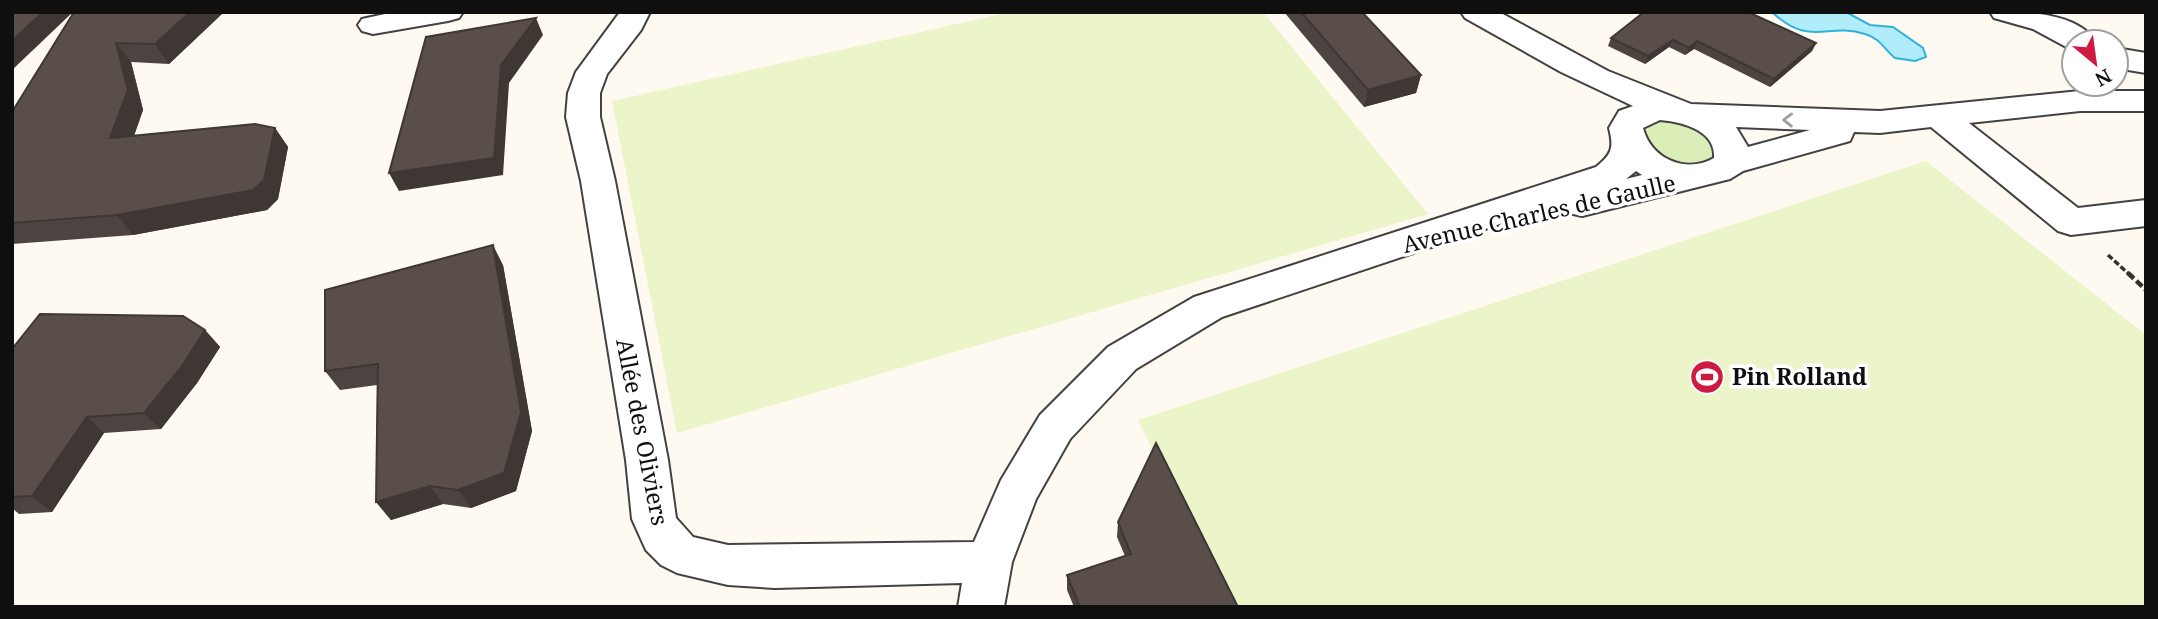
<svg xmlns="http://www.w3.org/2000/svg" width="2158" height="619" font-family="'Noto Serif',serif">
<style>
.green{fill:#dceeb7}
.pitch{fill:#ecf4c9}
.water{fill:#b1ecfb;stroke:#31b2d9;stroke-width:2}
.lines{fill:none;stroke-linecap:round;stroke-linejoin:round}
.minor-casing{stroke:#424242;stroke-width:4}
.path-far1{stroke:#313131;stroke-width:3.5;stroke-dasharray:6 2.5;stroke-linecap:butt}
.path{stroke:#313131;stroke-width:4.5;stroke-dasharray:8 3.5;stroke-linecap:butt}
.minor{fill:#fff;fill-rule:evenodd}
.wall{fill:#4d4340}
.shaded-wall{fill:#3e3734}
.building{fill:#594e4a;stroke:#3e3734;stroke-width:2}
.oneway{stroke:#9f9f9f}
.labels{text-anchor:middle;stroke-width:7;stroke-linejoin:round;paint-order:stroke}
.street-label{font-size:23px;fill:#0f0f0f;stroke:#fff}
.poi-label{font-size:23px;font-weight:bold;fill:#0f0f0f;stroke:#fff;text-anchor:start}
</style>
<rect width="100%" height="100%" fill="#fffaf1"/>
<!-- green -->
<path class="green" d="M 1693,114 L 1731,163 L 1660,169 L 1631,119 Z"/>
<!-- pitch -->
<path class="pitch" d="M 1010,12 L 1263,12 L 1428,214 L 677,433 L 612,101 Z
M 1926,161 L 2146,335 L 2146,607 L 1230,607 L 1138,420 Z"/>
<!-- water -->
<path class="water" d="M 1772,12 L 1846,12 L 1870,25 L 1893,27 L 1923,48 L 1926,57 L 1915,61 L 1895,58 C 1884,49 1880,38 1865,34 C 1827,22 1810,48 1772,12 Z"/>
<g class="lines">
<!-- minor casing -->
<g class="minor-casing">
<path id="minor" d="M 394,12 L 463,12 L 459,18 L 448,21 L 373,34 L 362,31 L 358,25 L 362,19 Z
M 620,12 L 650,12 L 641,30 L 607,74 L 600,93 L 600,117 L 615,181 L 668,460 L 676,518 L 693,537 L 728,545 L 974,542 L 1001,480 L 1040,415 L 1108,347 L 1194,297 L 1596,167 C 1612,154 1614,148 1609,128 L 1619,111 L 1633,106 L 1561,72 L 1465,18 L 1461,12 L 1499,12 L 1608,71 L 1691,104 L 1880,111 L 2080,91 L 2146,91 L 2146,111 L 2080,111 L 1969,123 L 2078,208 L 2146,200 L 2146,226 L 2071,235 L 2058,231 L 1931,127 L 1880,133 L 1854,132 L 1850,141 L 1743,171 L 1730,179 L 1582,216 L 1569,213 L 1566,202 L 1222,317 L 1136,369 L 1070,439 L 1036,499 L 1012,562 L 1004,607 L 958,607 L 962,583 L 775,588 L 728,585 L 677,573 L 661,565 L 646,550 L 632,519 L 626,460 L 581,181 L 566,117 L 568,93 L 576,72 ZM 1660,120 C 1682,122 1716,130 1714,158 C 1686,174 1651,159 1643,128 ZM 1736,127 L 1810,130 L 1748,147 ZM 1636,171 L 1642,175 L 1626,179 Z
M 1990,12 C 2023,12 2076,11 2096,42 L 2074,42 L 2074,50 L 2070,49 L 2033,29 L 1994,18 Z
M 2116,48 L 2146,53 L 2146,73 L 2116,68 Z"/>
</g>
<!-- path-far1 -->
<path class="path-far1" d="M 2108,255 L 2130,275"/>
<!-- path -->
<path class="path" d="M 2128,273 L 2146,290"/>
<!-- minor -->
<use href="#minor" class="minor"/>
</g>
<!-- wall -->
<path class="wall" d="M 74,12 L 224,12 L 169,64 L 131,62 L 143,110 L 134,136 L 275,128 L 288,147 L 278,199 L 267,210 L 133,235 L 12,244 L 12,112 Z
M 1284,12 L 1362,12 L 1421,75 L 1416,93 L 1364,107 Z
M 1611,38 L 1816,43 L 1812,51 L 1770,87 L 1694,49 L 1685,55 L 1669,47 L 1645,64 L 1608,46 Z
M 503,265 L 532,431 L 516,491 L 471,508 L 443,504 L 391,520 L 376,502 L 377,385 L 340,390 L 325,371 Z
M 205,330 L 220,347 L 197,383 L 161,429 L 104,433 L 52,512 L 19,514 L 12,508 L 12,349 Z
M 1118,522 L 1238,607 L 1074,607 L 1067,590 L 1067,575 L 1125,556 L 1117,537 Z"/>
<!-- shaded-wall -->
<path class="shaded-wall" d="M 43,12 L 73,12 L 12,70 L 12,41 Z
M 190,12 L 224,12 L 169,64 L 155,44 Z
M 536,18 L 543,35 L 509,83 L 503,175 L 399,191 L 389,173 Z
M 1673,40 L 1669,47 L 1645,64 L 1648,56 Z
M 1697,41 L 1694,49 L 1685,55 L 1689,48 Z
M 116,43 L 131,62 L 143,110 L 126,158 L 110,138 Z
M 1816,43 L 1812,51 L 1770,87 L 1774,79 Z
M 1421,75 L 1416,93 L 1364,107 L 1368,90 Z
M 275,128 L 288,147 L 278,199 L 267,210 L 133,235 L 117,215 Z
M 493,245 L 503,265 L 532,431 L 516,491 L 471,508 L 458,490 Z
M 205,330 L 220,347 L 197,383 L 161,429 L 144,413 Z
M 87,417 L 104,433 L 52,512 L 32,496 Z
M 430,486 L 443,504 L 391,520 L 376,502 Z"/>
<!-- building -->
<path class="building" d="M 12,12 L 43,12 L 12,41 Z
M 74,12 L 190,12 L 155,44 L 116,43 L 128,90 L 110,138 L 255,124 L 275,128 L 264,180 L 253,190 L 117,215 L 12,223 L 12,112 Z
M 1301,12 L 1362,12 L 1421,75 L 1368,90 Z
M 1644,12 L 1748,12 L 1816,43 L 1774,79 L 1697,41 L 1689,48 L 1673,40 L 1648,56 L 1611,38 Z
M 536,18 L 501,65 L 494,158 L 389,173 L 426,37 Z
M 493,245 L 521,412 L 504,473 L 458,490 L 430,486 L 376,502 L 378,364 L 325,371 L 325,290 Z
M 40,314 L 183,316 L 205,330 L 182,366 L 144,413 L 87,417 L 32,496 L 12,497 L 12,349 Z
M 1156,443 L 1238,607 L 1080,607 L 1067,575 L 1131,554 L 1118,522 Z"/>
<!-- one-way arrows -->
<defs><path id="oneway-chevron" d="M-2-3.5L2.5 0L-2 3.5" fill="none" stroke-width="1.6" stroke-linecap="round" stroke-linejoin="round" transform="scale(1.75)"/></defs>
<use class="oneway" href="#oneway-chevron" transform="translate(1788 120) rotate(-179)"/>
<!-- icons -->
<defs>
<g id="stadium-disc" transform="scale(1.75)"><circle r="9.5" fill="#cc1a40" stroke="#fff"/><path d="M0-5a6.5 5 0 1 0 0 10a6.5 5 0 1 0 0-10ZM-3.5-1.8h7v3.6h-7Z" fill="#fff"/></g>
</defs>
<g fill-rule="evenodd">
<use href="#stadium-disc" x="1707" y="377"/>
</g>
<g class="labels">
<!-- street labels -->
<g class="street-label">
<text transform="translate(1539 214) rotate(-13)" y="8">Avenue Charles de Gaulle</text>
<text transform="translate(642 432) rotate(79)" y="8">Allée des Oliviers</text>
</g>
<!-- poi labels -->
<g class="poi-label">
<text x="1732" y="385">Pin Rolland</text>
</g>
</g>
<!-- border -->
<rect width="2158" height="619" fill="none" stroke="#0f0f0f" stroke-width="28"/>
<!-- north arrow -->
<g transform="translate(2095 63) rotate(151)"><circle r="33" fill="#ffffff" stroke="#9f9f9f" stroke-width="2"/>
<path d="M0-5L12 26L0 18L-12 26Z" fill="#cc1a40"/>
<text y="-10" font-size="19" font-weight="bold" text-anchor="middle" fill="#0f0f0f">N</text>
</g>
</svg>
